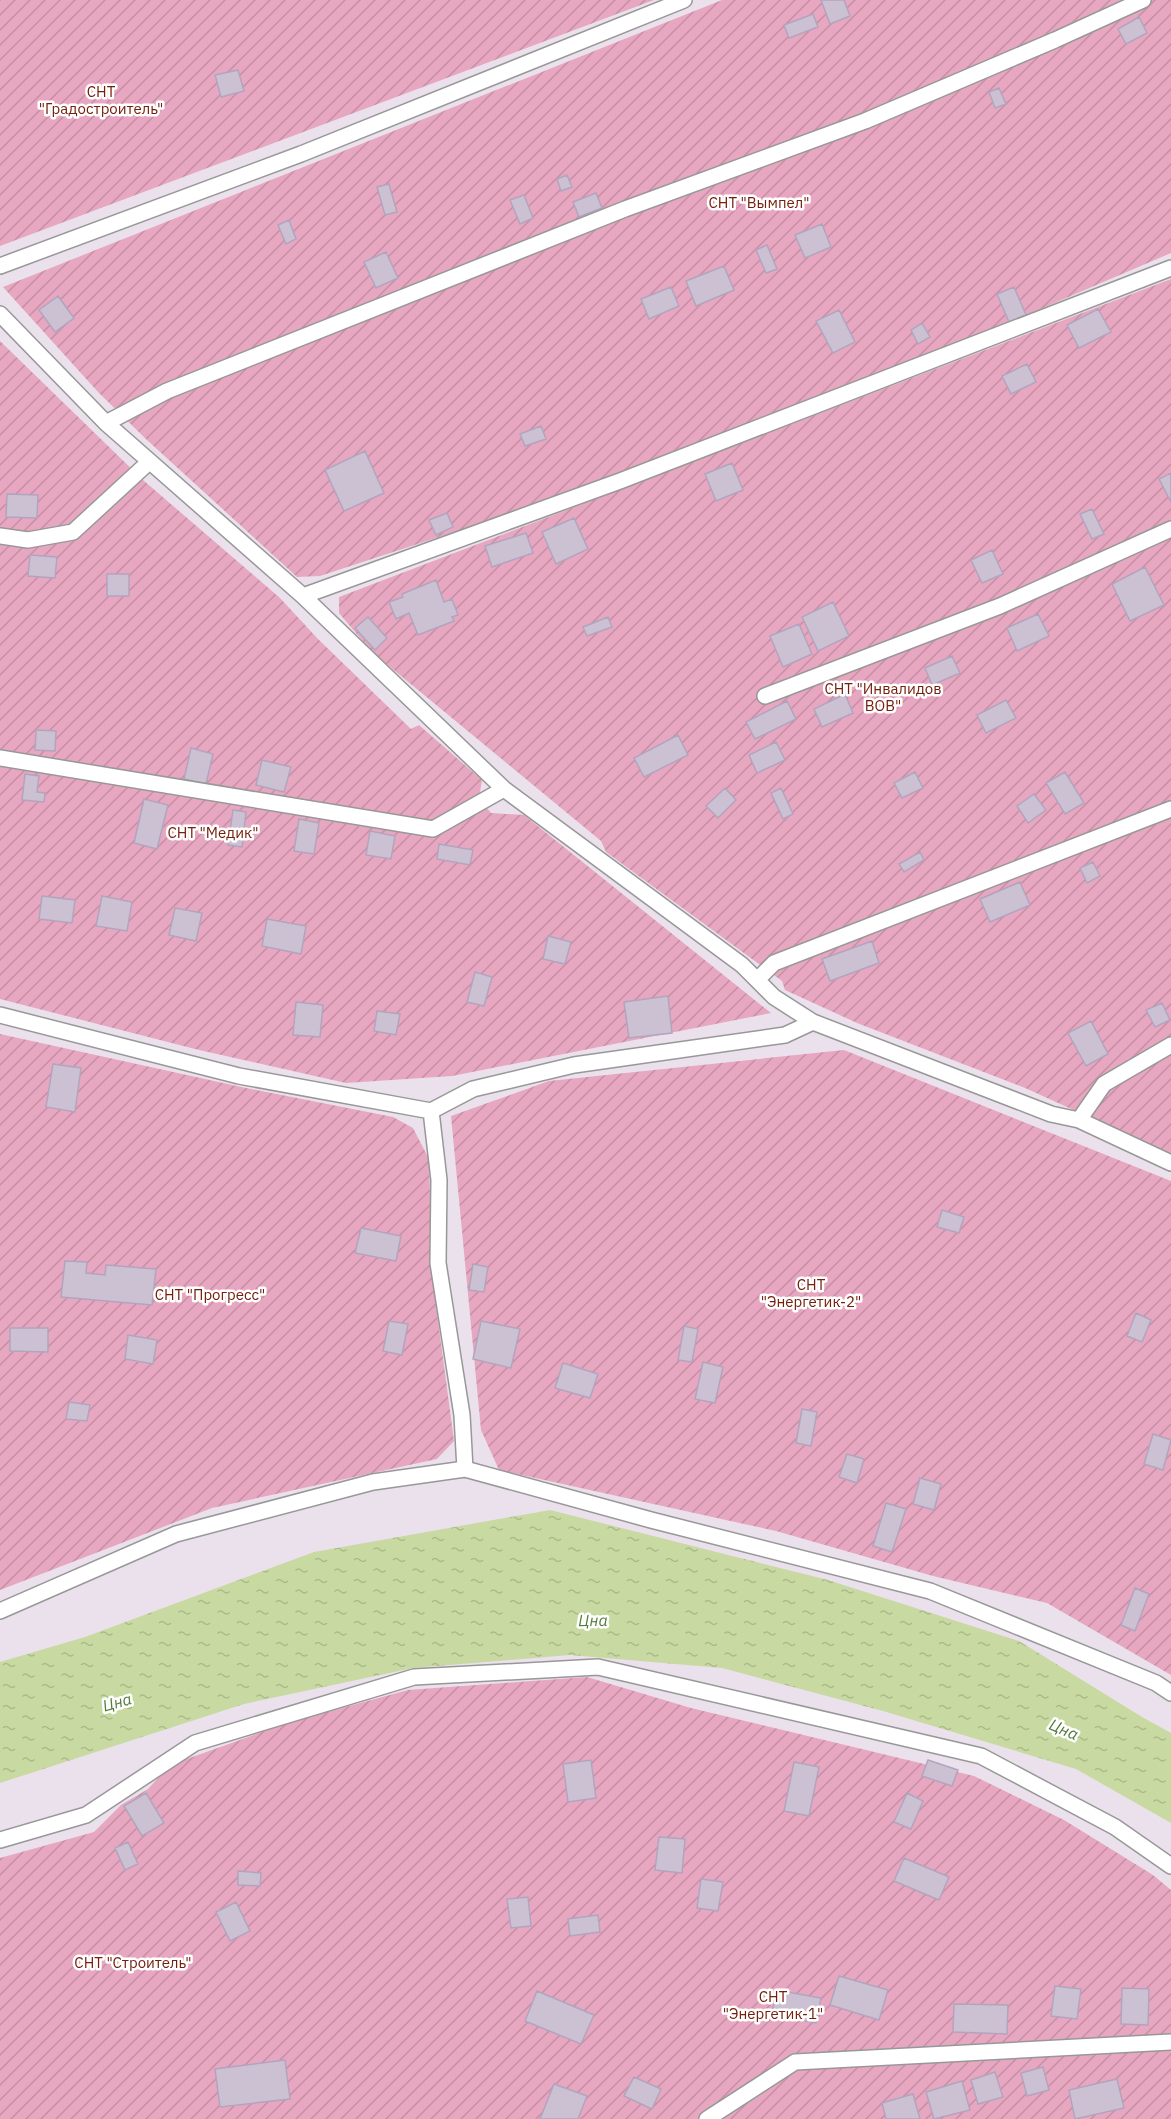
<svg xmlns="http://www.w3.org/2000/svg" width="1171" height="2119" font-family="'IBM Plex Sans',sans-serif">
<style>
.garden{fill:url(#garden-furrows)}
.water{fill:url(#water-ripples)}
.building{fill:#cbc1d3;stroke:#b2a4be;stroke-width:1.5}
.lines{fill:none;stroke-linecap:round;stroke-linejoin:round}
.service-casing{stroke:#989898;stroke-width:18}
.service{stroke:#fff;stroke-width:15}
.labels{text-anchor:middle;stroke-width:5;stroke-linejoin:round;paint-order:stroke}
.park-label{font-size:15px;fill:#75200d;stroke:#fff}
.water-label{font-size:16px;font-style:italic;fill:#547b3a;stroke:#fff}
</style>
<defs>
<pattern id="garden-furrows" width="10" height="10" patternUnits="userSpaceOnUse" patternTransform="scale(1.5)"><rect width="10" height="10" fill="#e7a7c0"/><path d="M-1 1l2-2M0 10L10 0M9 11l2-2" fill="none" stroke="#c68fa4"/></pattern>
<pattern id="water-ripples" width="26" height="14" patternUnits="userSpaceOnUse" patternTransform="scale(1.5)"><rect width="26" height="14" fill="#c8daa1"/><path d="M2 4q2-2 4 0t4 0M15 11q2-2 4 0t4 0" fill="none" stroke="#abba8a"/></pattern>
</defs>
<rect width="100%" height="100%" fill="#eae1ed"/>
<!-- garden -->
<path class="garden" d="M 0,0 L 654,0 L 0,246 Z
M 722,0 L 1171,0 L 1171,253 L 947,349 L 509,514 L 320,576 L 297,577 L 147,440 L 98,392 L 3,287 Z
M 1171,279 L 1171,1154 L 1025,1088 L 857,1023 L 785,990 L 782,981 L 606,852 L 601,841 L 372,652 L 339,613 L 339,597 Z
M 0,341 L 143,480 L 280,598 L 318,639 L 411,729 L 419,725 L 482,780 L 479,798 L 491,813 L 524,815 L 771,1013 L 452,1076 L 346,1083 L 199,1050 L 0,999 Z
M 0,1034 L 246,1088 L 393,1117 L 413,1128 L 429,1159 L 432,1275 L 454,1441 L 437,1459 L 212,1508 L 0,1590 Z
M 844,1050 L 1171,1181 L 1171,1675 L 1047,1603 L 933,1576 L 776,1531 L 499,1470 L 481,1430 L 451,1116 L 549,1081 Z
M 587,1677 L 691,1708 L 974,1776 L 1064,1820 L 1153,1875 L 1171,1890 L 1171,2119 L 0,2119 L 0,1858 L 94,1832 L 121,1805 L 148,1789 L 170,1765 L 287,1723 L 408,1690 Z"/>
<!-- water -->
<path class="water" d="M 550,1510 L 828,1580 L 1019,1641 L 1142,1717 L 1171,1733 L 1171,1823 L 1076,1769 L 883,1711 L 722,1668 L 570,1655 L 413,1668 L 244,1704 L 0,1783 L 0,1662 L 85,1637 L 314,1552 Z"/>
<!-- building -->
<path class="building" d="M 821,0 L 844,0 L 850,16 L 830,24 Z
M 813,14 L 818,27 L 789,38 L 784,25 Z
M 1139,17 L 1147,33 L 1126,44 L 1118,29 Z
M 238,70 L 244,91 L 221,97 L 215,75 Z
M 999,88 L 1006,104 L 995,108 L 989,92 Z
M 567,175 L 572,187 L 561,191 L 557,179 Z
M 389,184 L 397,212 L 385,215 L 377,187 Z
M 596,193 L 602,208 L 579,217 L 573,202 Z
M 524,195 L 533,218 L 520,224 L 510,200 Z
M 289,220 L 296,239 L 286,244 L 278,225 Z
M 822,224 L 831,247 L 805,258 L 795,235 Z
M 767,245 L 777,269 L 766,273 L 756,250 Z
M 386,252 L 398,278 L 376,288 L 364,262 Z
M 724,266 L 734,290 L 696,306 L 686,281 Z
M 671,287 L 679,306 L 649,319 L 641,299 Z
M 1014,287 L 1026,315 L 1009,322 L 997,294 Z
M 58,296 L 74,318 L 55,332 L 39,310 Z
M 1098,309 L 1111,332 L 1079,348 L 1067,325 Z
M 839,310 L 855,342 L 833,353 L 816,321 Z
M 922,323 L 930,337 L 918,344 L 911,330 Z
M 1027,364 L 1036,382 L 1011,394 L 1002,376 Z
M 541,426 L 546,439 L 525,446 L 520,434 Z
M 365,451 L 384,493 L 344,511 L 325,470 Z
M 732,463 L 743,490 L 716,501 L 705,474 Z
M 1171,473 L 1171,502 L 1159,479 Z
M 7,494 L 38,495 L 37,518 L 6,517 Z
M 1092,509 L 1104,534 L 1092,539 L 1080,514 Z
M 447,513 L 453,527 L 436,535 L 429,520 Z
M 574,518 L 588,549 L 556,564 L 542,532 Z
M 526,533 L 533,553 L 492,567 L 485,546 Z
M 992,550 L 1003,574 L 982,583 L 971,560 Z
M 30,555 L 57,557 L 55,578 L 28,576 Z
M 1145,567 L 1164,605 L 1130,621 L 1112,584 Z
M 107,574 L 129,574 L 129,596 L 107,596 Z
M 436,580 L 444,602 L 452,599 L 458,615 L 452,617 L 454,621 L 418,635 L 409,613 L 396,619 L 389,602 L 403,597 L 402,594 Z
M 833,602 L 849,636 L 818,651 L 802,617 Z
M 1038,614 L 1049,636 L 1017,651 L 1007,628 Z
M 368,617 L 387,638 L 375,650 L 355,628 Z
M 608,617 L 612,627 L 587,636 L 583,627 Z
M 799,624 L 812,654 L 783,667 L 770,636 Z
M 952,656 L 960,673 L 932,685 L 925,668 Z
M 845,694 L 853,713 L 822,727 L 814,709 Z
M 1006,700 L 1016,718 L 986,733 L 977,715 Z
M 787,701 L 796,719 L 755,739 L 746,722 Z
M 36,730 L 56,731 L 55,751 L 35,750 Z
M 678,735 L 688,755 L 644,777 L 634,758 Z
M 776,742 L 785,760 L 757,773 L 749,755 Z
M 191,748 L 213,754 L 206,784 L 184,779 Z
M 262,760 L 291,767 L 284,792 L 256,785 Z
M 915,772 L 923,788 L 902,798 L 894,783 Z
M 1065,772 L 1084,803 L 1065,814 L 1046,783 Z
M 25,774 L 39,776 L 37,792 L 45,793 L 44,802 L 22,800 Z
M 725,788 L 736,800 L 718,818 L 706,806 Z
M 781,788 L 793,814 L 783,819 L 771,793 Z
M 1034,794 L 1046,810 L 1028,823 L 1017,806 Z
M 144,799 L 168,805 L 157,849 L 134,843 Z
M 233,810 L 246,812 L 242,847 L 228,845 Z
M 299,819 L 319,823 L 314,854 L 294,851 Z
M 370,831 L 395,836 L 391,859 L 366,855 Z
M 439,844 L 473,850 L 470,865 L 437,859 Z
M 920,852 L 924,860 L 904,872 L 899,864 Z
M 1093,862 L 1100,876 L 1087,883 L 1080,868 Z
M 1020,882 L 1030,905 L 990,922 L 980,899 Z
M 42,896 L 75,900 L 72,923 L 39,919 Z
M 102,896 L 132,902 L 127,931 L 96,926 Z
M 175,908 L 202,913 L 196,941 L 169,935 Z
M 267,919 L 306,926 L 301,954 L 262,946 Z
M 548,936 L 571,942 L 565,964 L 543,959 Z
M 872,941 L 879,963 L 830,981 L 822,959 Z
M 475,972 L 492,977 L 484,1006 L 467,1002 Z
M 668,996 L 672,1033 L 629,1038 L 624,1002 Z
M 296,1002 L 323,1005 L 320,1037 L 293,1035 Z
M 1162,1003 L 1170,1020 L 1155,1027 L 1146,1010 Z
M 377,1011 L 400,1014 L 396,1035 L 374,1031 Z
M 1091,1021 L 1108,1054 L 1086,1066 L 1068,1033 Z
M 53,1064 L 81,1068 L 75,1112 L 46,1107 Z
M 942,1210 L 964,1217 L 959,1233 L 937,1227 Z
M 361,1228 L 401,1236 L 396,1261 L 355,1253 Z
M 65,1261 L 87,1262 L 86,1273 L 105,1275 L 106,1265 L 156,1269 L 152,1305 L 61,1297 Z
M 473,1264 L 488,1267 L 484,1292 L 469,1290 Z
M 1136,1313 L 1151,1320 L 1142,1342 L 1127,1336 Z
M 389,1321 L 408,1324 L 402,1355 L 383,1351 Z
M 481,1321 L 520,1329 L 511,1368 L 473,1359 Z
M 684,1326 L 698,1329 L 692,1362 L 678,1360 Z
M 10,1328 L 48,1328 L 48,1352 L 10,1351 Z
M 128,1335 L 157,1340 L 153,1364 L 125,1359 Z
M 703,1362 L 723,1367 L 715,1403 L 695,1399 Z
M 563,1363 L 598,1374 L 590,1398 L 555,1388 Z
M 69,1402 L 90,1405 L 87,1421 L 66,1419 Z
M 802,1409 L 817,1412 L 811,1446 L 796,1443 Z
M 1153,1434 L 1171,1440 L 1163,1470 L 1144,1464 Z
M 847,1454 L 864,1459 L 857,1483 L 839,1477 Z
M 920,1478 L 941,1484 L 934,1510 L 913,1504 Z
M 886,1503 L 906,1509 L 892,1552 L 873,1546 Z
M 1135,1588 L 1149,1594 L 1135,1631 L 1121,1625 Z
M 591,1760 L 596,1798 L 568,1802 L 563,1764 Z
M 928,1760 L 958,1770 L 952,1786 L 922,1776 Z
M 794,1762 L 819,1767 L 809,1816 L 784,1811 Z
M 146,1793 L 164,1823 L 142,1836 L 124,1806 Z
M 907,1793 L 923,1801 L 911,1829 L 894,1822 Z
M 659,1837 L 685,1839 L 682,1873 L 655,1870 Z
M 128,1842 L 138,1864 L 125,1870 L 115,1848 Z
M 904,1858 L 949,1877 L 939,1900 L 894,1881 Z
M 238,1871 L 261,1873 L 260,1886 L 238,1885 Z
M 701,1879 L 723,1882 L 718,1911 L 697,1908 Z
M 528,1897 L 531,1926 L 511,1928 L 507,1899 Z
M 236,1902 L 250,1931 L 230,1941 L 216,1912 Z
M 598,1915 L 600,1932 L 570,1936 L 568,1919 Z
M 839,1976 L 888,1990 L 879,2020 L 830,2005 Z
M 1055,1986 L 1081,1989 L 1077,2019 L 1051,2016 Z
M 1122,1988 L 1149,1989 L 1148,2025 L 1121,2024 Z
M 776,1990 L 821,1998 L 816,2023 L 772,2015 Z
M 537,1991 L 594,2015 L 581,2044 L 525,2021 Z
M 954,2004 L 1008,2005 L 1007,2034 L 953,2032 Z
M 285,2060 L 290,2099 L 220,2107 L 215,2069 Z
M 1043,2067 L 1049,2090 L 1027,2096 L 1021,2073 Z
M 995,2072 L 1003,2097 L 978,2104 L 971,2080 Z
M 634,2077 L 661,2089 L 652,2109 L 624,2096 Z
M 1117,2079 L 1124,2108 L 1075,2119 L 1069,2090 Z
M 962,2081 L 970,2110 L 934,2119 L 926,2092 Z
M 554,2084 L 587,2096 L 578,2119 L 540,2119 Z
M 913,2094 L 920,2119 L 886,2119 L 882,2103 Z"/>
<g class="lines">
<!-- service casing -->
<g class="service-casing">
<path id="service" d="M 0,266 L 301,154 L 684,0
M 0,314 L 106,423 L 303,596 L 504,789 L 742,965 L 774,997 L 813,1022 L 1051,1114 L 1079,1120 L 1171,1163
M 106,423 L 167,391 L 625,209 L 865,121 L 1055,40 L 1143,0
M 0,536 L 28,540 L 73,532 L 149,462
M 303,596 L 620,481 L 1171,268
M 765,696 L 1000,606 L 1171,529
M 0,758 L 433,829 L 504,789
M 757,980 L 774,963 L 1171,809
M 0,1015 L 239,1076 L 431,1111 L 473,1089 L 574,1065 L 785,1035 L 813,1022
M 431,1111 L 439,1180 L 438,1263 L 462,1415 L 465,1469
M 1079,1120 L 1104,1084 L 1171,1045
M 0,1611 L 176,1534 L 373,1482 L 465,1469 L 651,1520 L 930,1591 L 1156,1683 L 1171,1693
M 0,1840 L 86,1815 L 195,1743 L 414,1677 L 598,1667 L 981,1756 L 1115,1827 L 1171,1866
M 707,2119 L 795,2062 L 1171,2042"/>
</g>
<!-- service -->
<use href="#service" class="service"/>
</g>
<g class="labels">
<!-- park labels -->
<g class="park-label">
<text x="101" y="97">СНТ<tspan x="101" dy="17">"Градостроитель"</tspan></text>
<text x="759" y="208">СНТ "Вымпел"</text>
<text x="883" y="694">СНТ "Инвалидов<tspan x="883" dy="17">ВОВ"</tspan></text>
<text x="213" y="838">СНТ "Медик"</text>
<text x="811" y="1290">СНТ<tspan x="811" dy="17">"Энергетик-2"</tspan></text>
<text x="210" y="1300">СНТ "Прогресс"</text>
<text x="133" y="1968">СНТ "Строитель"</text>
<text x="773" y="2002">СНТ<tspan x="773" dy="17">"Энергетик-1"</tspan></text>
</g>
<!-- water labels -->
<g class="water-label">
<text transform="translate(593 1620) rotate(-1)" y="6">Цна</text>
<text transform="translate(117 1702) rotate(-16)" y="6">Цна</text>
<text transform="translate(1064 1729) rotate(23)" y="6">Цна</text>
</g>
</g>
</svg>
